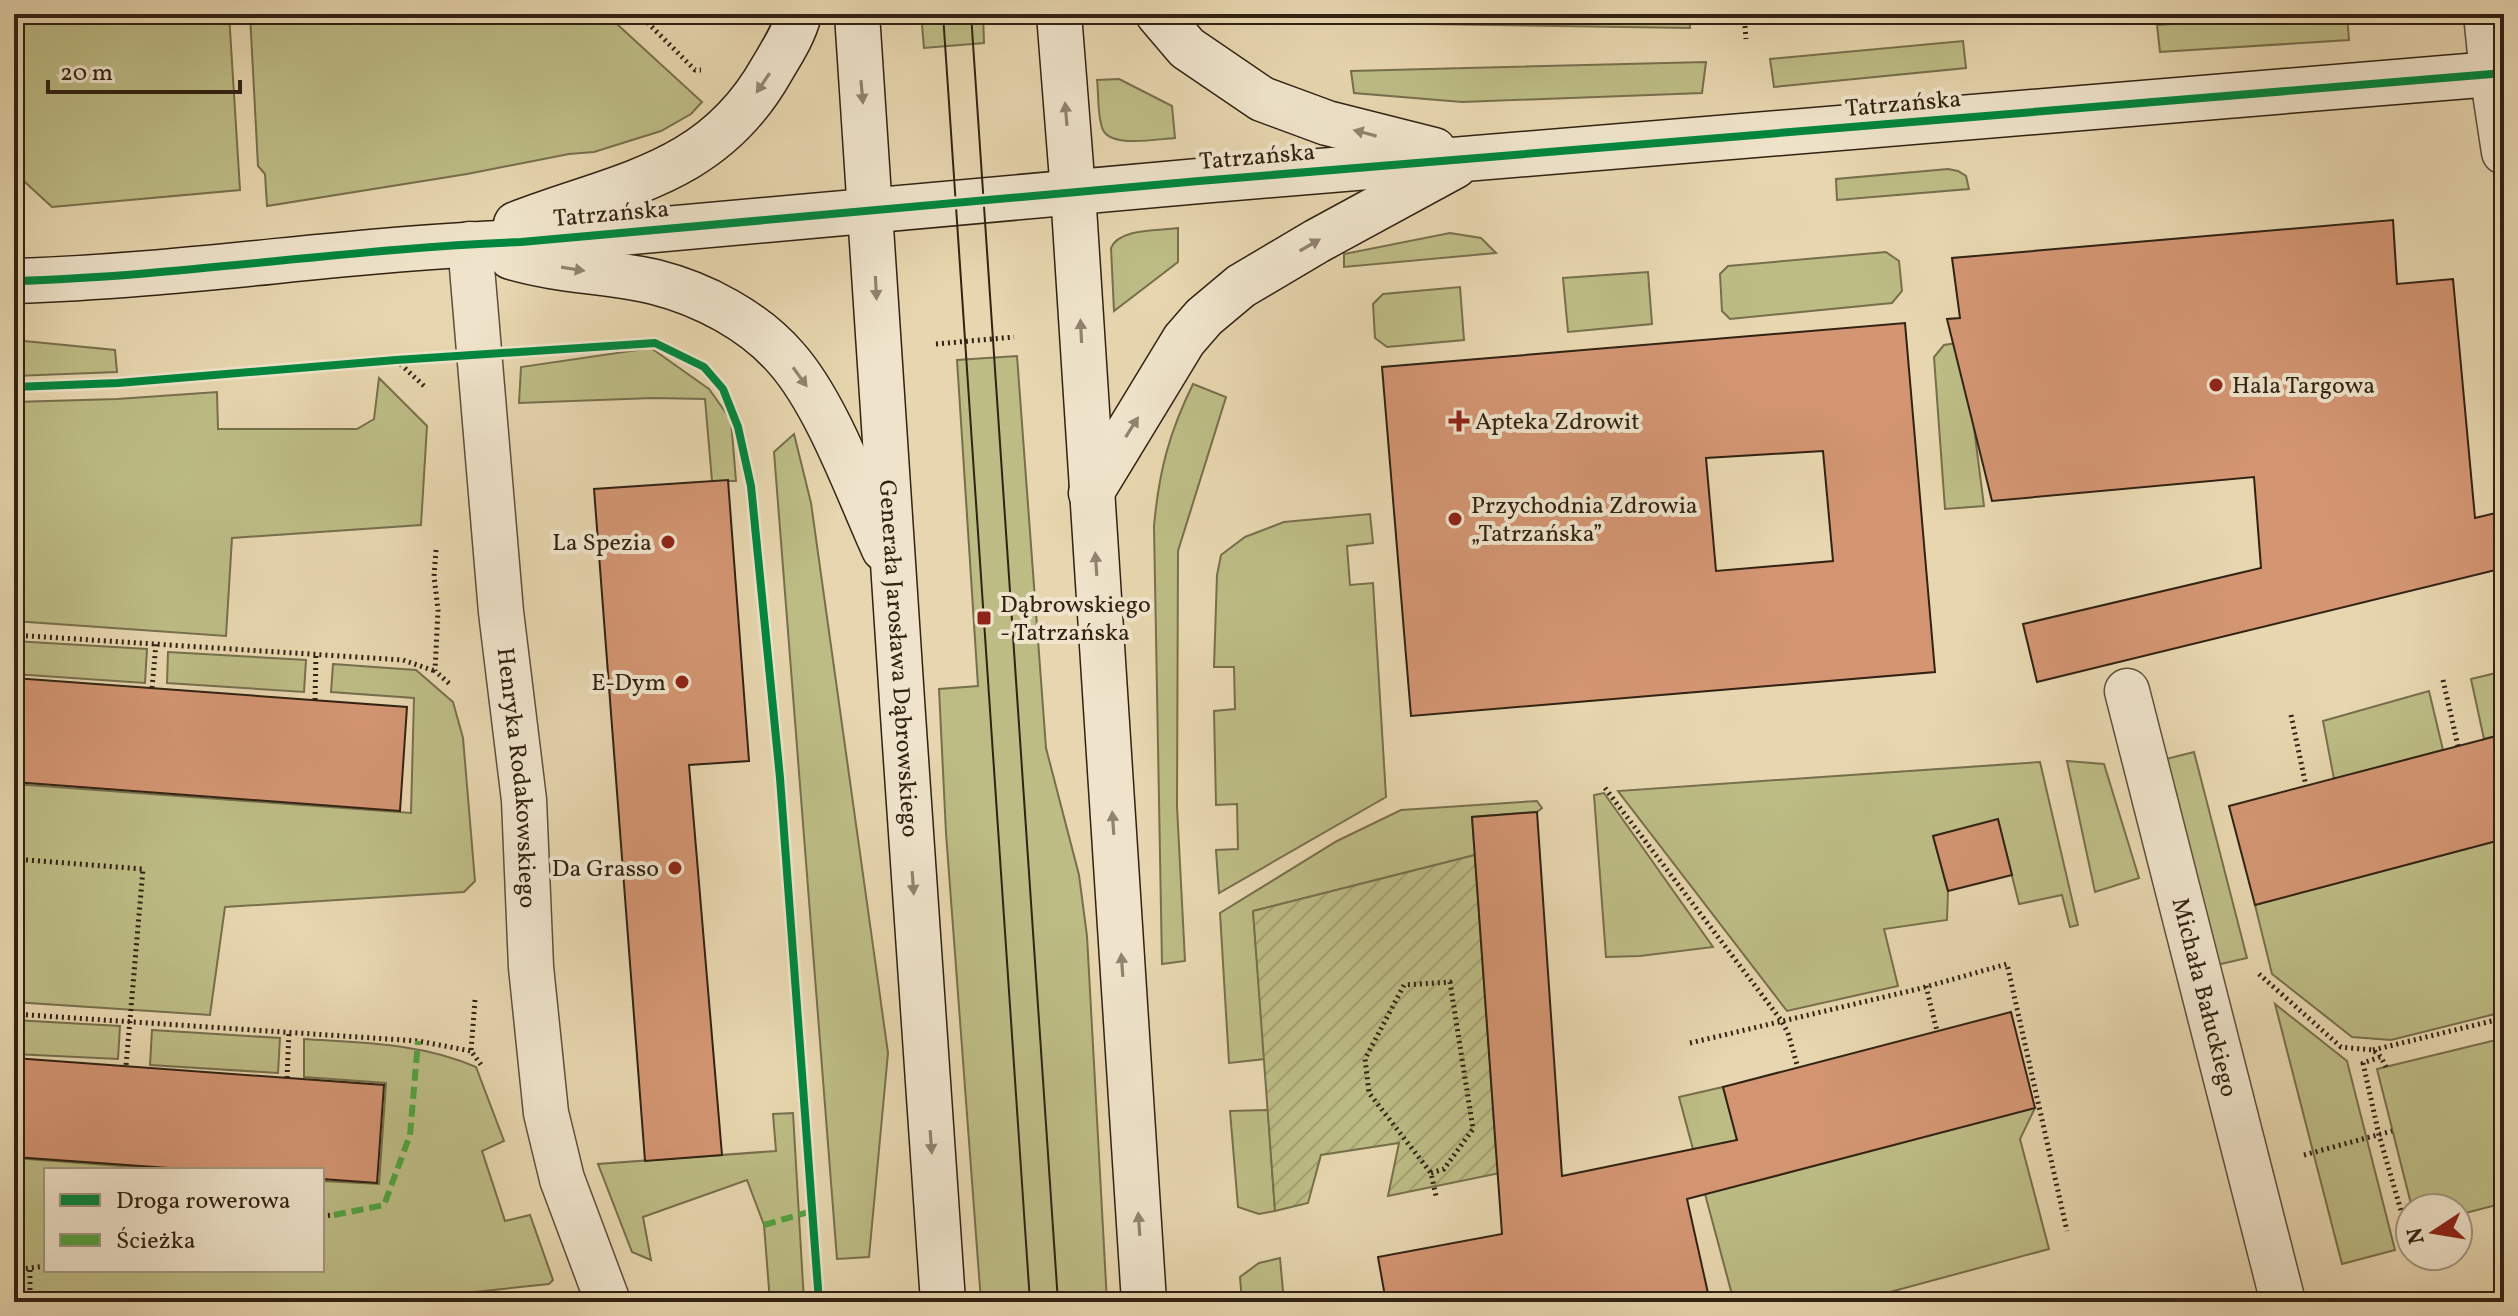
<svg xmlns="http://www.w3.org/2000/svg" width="2518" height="1316" font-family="Vollkorn,serif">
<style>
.green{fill:#bdbc85;stroke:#776f4c;stroke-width:2}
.garden{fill:url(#garden-furrows);stroke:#776f4c;stroke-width:2}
.building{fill:#d39572;stroke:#312213;stroke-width:2;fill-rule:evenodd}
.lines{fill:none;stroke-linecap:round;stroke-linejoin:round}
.street-casing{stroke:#5e4f3a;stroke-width:47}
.secondary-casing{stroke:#312213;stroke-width:47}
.path{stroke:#312213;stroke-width:5;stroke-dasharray:2 4;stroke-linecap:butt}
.street{stroke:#efe4cb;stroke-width:44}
.secondary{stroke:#efe4cb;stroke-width:44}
.tram{stroke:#312213;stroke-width:2}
.quiet{stroke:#52a23f;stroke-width:6;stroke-dasharray:12 6;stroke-linecap:butt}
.cycleway-casing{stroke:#efe4cb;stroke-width:13}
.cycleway{stroke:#00873e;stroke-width:8}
.oneway{fill:#90836f}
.poi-dot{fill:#8f2418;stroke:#efe4cb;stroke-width:3}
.labels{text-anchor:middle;stroke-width:8;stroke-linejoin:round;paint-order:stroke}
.street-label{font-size:24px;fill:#312213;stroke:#efe4cb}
.poi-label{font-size:24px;fill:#312213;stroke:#efe4cb;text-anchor:start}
</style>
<defs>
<pattern id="garden-furrows" width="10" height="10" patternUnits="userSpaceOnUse" patternTransform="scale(2)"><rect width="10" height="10" fill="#bdbc85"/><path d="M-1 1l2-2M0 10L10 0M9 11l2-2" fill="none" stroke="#a3a172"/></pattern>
</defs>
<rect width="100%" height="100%" fill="#e7d6af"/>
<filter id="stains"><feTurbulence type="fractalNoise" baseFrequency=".0025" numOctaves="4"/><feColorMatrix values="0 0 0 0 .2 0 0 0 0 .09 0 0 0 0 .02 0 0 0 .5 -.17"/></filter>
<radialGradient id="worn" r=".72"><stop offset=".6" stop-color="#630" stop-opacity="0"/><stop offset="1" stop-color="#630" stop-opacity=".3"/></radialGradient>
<!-- green -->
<path class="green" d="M 46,14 L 229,14 L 240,190 L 52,207 L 14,172 L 14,26 Z
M 250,14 L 606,14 L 702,102 L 691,114 L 661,131 L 594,152 L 569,154 L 467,174 L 267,206 L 265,174 L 258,166 Z
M 921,14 L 983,14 L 984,43 L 924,48 Z
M 1354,14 L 1689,14 L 1690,28 L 1354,23 Z
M 2312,14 L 2347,14 L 2349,40 L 2160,52 L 2157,25 Z
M 1963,41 L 1966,68 L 1774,87 L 1770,59 Z
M 1706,62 L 1702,93 L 1462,102 L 1354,93 L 1351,71 Z
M 1119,79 L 1172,106 L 1175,138 C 1157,139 1112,148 1103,130 C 1097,117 1099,95 1097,80 Z
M 1948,169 L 1958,171 L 1966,176 L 1969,189 L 1837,200 L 1836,179 Z
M 1178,228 L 1178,262 L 1114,311 L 1111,248 C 1119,228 1158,231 1178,228 Z
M 1450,233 L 1481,238 L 1496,253 L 1344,267 L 1344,254 Z
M 1886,252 L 1899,261 L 1902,291 L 1892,303 L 1730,319 L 1722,311 L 1720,274 L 1728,266 Z
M 1648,272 L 1652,324 L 1568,332 L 1563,278 Z
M 1460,287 L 1464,340 L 1387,347 L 1375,338 L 1373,304 L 1383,294 Z
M 14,340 L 115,350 L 117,372 L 14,376 Z
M 1963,342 L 1984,506 L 1945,509 L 1934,357 L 1944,345 Z
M 651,348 L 709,389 L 731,420 L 736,481 L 712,481 L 705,399 L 653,398 L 519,403 L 521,367 Z
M 1017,356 L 1046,748 L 1079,875 L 1087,936 L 1107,1302 L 981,1302 L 946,833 L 939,689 L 978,686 L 957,360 Z
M 379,378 L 427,426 L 421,525 L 232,538 L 226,636 L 14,621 L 14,402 L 117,399 L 217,392 L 218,429 L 357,429 L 374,419 Z
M 1193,384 L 1226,397 L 1178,551 L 1177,806 L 1185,961 L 1162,964 L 1154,526 C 1159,471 1169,433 1193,384 Z
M 794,434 L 811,503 L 888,1053 L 869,1257 L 837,1259 L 774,452 Z
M 1370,514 L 1373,543 L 1347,546 L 1350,585 L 1373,583 L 1386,797 L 1219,893 L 1216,850 L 1238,849 L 1237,804 L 1216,805 L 1214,711 L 1235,709 L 1234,667 L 1214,667 L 1217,575 L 1221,555 L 1245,537 L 1284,522 Z
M 14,641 L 147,649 L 145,683 L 14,674 Z
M 168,652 L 306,660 L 304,692 L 167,683 Z
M 333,664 L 416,670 L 453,702 L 463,738 L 475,881 L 464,892 L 225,907 L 210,1015 L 14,1002 L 14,784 L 411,813 L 414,698 L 331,692 Z
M 2504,671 L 2504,734 L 2484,739 L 2471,679 Z
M 2429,691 L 2443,750 L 2334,779 L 2323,721 Z
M 2194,752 L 2247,958 L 2212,966 L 2162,760 Z
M 2067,761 L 2104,764 L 2139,878 L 2095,892 Z
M 2040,762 L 2078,925 L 2070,927 L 2062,895 L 2019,904 L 1998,820 L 1933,836 L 1948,891 L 1947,920 L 1884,929 L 1898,986 L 1787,1011 L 1618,791 Z
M 1604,793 L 1713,947 L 1640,956 L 1606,957 L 1594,795 Z
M 1537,801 L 1542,808 L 1537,812 L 1472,817 L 1475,855 L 1253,911 L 1265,1059 L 1229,1063 L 1220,913 L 1337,841 L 1401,810 Z
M 2504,839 L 2504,1007 L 2499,1013 L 2391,1040 L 2352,1037 L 2272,974 L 2255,905 Z
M 2275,1004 L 2347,1061 L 2395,1250 L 2342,1264 Z
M 14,1020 L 120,1026 L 118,1059 L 14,1054 Z
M 152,1030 L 280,1038 L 278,1073 L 150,1065 Z
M 2504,1038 L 2504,1203 L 2458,1215 L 2458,1208 L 2412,1208 L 2377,1069 Z
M 304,1039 C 363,1043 422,1043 476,1067 L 504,1141 L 482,1151 L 505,1221 L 530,1215 L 553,1280 L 549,1284 L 380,1302 L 14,1302 L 14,1158 L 175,1170 L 46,1170 L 46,1270 L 322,1270 L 322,1181 L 379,1184 L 386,1083 L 304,1077 Z
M 1723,1087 L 1749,1183 L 2035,1108 L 2020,1139 L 2049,1249 L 1853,1302 L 1734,1302 L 1679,1097 Z
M 1268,1110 L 1275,1211 L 1259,1214 L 1238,1207 L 1230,1111 Z
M 793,1113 L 804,1302 L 770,1302 L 764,1225 L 747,1180 L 643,1217 L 651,1260 L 632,1252 L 598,1164 L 776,1151 L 773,1114 Z
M 1280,1258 L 1284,1302 L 1242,1302 L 1240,1277 L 1259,1263 Z"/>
<!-- garden -->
<path class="garden" d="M 1475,855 L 1496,1150 L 1500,1173 L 1388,1196 L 1399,1143 L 1321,1155 L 1308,1203 L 1275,1211 L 1253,911 Z"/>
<!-- building -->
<path class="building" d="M 2393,220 L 2397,284 L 2453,279 L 2475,518 L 2504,511 L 2504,568 L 2037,682 L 2023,624 L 2261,568 L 2254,477 L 1992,501 L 1947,319 L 1960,318 L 1952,258 Z
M 1905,323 L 1935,672 L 1411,716 L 1382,367 ZM 1823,451 L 1833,561 L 1716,571 L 1706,458 Z
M 728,480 L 749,761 L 689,765 L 722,1155 L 645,1161 L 594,489 Z
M 14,678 L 407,707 L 400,811 L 14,782 Z
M 2504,734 L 2504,839 L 2255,905 L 2229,806 Z
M 1537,812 L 1562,1176 L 1737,1140 L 1723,1087 L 2011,1012 L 2035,1108 L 1687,1199 L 1710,1302 L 1386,1302 L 1378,1257 L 1502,1234 L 1472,817 Z
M 1998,819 L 2012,875 L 1948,891 L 1933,836 Z
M 14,1058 L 384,1085 L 377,1183 L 322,1179 L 322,1170 L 197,1170 L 14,1157 Z"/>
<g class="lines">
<!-- street casing -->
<g class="street-casing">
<g id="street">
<path d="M 2486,14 L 2492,73 L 2504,152"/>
<path id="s1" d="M 470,244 L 501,612 L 524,800 L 531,967 L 546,1113 L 562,1179 L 608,1302"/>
<path id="s2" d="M 2127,691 L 2283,1302"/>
</g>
</g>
<!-- secondary casing -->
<g class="secondary-casing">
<g id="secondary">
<path id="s3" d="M 857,14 C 886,443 912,873 943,1302"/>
<path d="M 1059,14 L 1073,192 L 1144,1302"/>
<path d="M 1158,14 L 1187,48 L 1262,99 L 1327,123 L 1434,150"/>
<path d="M 516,224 C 619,184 712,176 772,69 C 782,52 794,34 799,14"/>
<path d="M 511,257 C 557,271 608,271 655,282 C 703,294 754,321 786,358 C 827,404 858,492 884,549"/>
<path d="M 14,281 C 184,276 352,248 521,242 L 1199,181 L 2504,73"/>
<path d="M 1091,493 L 1184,340 L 1204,317 L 1241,286 L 1317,241 L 1455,166"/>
</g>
</g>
<!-- path -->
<path class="path" d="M 639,14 L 695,70 L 701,70
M 1744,14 L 1746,39
M 14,19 L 28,14
M 936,344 L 1014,337
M 396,360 L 424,386
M 436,550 L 434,576 L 438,610 L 435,671 L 451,685
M 14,635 L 403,660 L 435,671
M 2443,680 L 2458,746
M 152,688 L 156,644
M 315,700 L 316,653
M 2291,715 L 2306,786
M 1605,788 L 1781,1020 L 1788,1033 L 1798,1068
M 14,859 L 143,869 L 126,1066
M 2259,974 L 2341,1047 L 2373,1050 L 2381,1057 L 2386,1067
M 1926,986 L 1937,1031
M 475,1000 L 471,1051 L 482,1066
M 14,1014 L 418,1041 L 471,1051
M 1690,1043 L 1918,989 L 2007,964 L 2067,1231
M 2373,1050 L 2504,1018
M 2380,1057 L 2363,1063 L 2379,1135 L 2404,1221
M 287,1078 L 289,1032
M 2304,1155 L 2392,1131
M 1431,1173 L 1444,1169 L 1473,1129 L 1450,982 L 1404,985 L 1365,1059 L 1369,1093 L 1431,1173 L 1436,1196
M 322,1216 L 334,1215
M 14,1270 L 46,1266
M 30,1270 L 30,1302"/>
<!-- street -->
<use href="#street" class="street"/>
<!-- secondary -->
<use href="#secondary" class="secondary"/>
<!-- tram -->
<path class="tram" d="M 943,14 L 1030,1302
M 971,14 L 1058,1302"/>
<!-- quiet -->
<path class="quiet" d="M 334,1215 L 384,1205 L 410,1135 L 418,1041
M 764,1225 L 812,1211"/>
<!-- cycleway casing -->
<g class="cycleway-casing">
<path id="cycleway" d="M 14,281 C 184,276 352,248 521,242 L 1199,181 L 2504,73
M 14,387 L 118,383 L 396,360 L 655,343 L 704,367 L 723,389 L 738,427 L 751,486 L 780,778 L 819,1302"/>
</g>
<!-- cycleway -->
<use href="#cycleway" class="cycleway"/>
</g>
<!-- one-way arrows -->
<defs><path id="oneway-solid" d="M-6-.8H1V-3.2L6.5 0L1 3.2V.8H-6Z" transform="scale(2)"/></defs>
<g class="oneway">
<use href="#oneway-solid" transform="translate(763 83) rotate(124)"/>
<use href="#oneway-solid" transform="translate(862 92) rotate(85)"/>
<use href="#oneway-solid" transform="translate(1066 114) rotate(-95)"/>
<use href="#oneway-solid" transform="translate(1365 133) rotate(-165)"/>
<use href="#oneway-solid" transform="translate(1310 245) rotate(-30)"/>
<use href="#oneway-solid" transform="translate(573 269) rotate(9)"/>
<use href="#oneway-solid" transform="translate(876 288) rotate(87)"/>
<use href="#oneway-solid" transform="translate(1081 331) rotate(-93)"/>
<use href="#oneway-solid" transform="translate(800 377) rotate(54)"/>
<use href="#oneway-solid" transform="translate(1132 427) rotate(-58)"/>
<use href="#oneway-solid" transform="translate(1096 564) rotate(-94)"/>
<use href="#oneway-solid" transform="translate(1113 823) rotate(-94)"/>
<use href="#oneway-solid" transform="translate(913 883) rotate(86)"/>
<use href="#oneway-solid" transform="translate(1122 965) rotate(-94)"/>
<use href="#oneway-solid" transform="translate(931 1142) rotate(86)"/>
<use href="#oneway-solid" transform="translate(1139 1224) rotate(-94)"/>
</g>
<!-- markers -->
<g class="poi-dot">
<circle cx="2216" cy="385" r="8"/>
<path d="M1455 409h8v8h8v8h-8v8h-8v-8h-8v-8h8z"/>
<circle cx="1455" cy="519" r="8"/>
<circle cx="668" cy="542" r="8"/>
<rect x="976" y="610" width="16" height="16" rx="4"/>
<circle cx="682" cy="682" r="8"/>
<circle cx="675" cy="868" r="8"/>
</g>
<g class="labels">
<!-- street labels -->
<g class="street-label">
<text transform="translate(1903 103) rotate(-5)" y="8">Tatrzańska</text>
<text transform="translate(1257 156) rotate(-5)" y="8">Tatrzańska</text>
<text transform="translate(611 213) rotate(-5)" y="8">Tatrzańska</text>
<text dy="8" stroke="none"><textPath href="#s3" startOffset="646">Generała Jarosława Dąbrowskiego</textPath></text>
<text dy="8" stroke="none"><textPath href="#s1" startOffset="536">Henryka Rodakowskiego</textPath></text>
<text dy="8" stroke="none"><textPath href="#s2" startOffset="316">Michała Bałuckiego</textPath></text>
</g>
<!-- poi labels -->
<g class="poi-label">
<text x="2232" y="393">Hala Targowa</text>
<text x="1475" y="429">Apteka Zdrowit</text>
<text x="1471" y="513">Przychodnia Zdrowia<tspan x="1471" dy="28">„Tatrzańska”</tspan></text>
<text x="652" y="550" text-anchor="end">La Spezia</text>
<text x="1000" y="612">Dąbrowskiego<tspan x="1000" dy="28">- Tatrzańska</tspan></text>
<text x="666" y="690" text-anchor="end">E-Dym</text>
<text x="659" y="876" text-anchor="end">Da Grasso</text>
</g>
</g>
<!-- margin -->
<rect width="2518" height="1316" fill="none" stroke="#e7d6af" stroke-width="48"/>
<rect x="16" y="16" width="2486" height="1284" fill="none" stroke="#312213" stroke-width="4"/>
<rect x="24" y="24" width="2470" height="1268" fill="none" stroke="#312213" stroke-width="2"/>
<!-- legend -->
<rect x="44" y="1168" width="280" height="104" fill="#efe4cb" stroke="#a39681" stroke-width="2"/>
<rect x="60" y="1194" width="40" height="12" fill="#00873e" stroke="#a39681" stroke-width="2"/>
<text x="116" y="1208" font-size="24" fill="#312213">Droga rowerowa</text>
<rect x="60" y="1234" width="40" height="12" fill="#52a23f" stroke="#a39681" stroke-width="2"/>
<text x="116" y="1248" font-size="24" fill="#312213">Ścieżka</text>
<!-- north arrow -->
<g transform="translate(2434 1232) rotate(258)"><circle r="38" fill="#efe4cb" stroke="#a39681" stroke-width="2"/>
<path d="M0-6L14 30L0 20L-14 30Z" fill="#8f2418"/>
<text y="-12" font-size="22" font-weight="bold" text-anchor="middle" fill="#312213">N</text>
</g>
<!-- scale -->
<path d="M48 80v12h192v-12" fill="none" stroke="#312213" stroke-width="4"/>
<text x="60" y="80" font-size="24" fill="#312213" stroke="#efe4cb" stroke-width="6" paint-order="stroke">20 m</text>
<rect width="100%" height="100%" filter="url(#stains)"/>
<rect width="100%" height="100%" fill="url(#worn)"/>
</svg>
